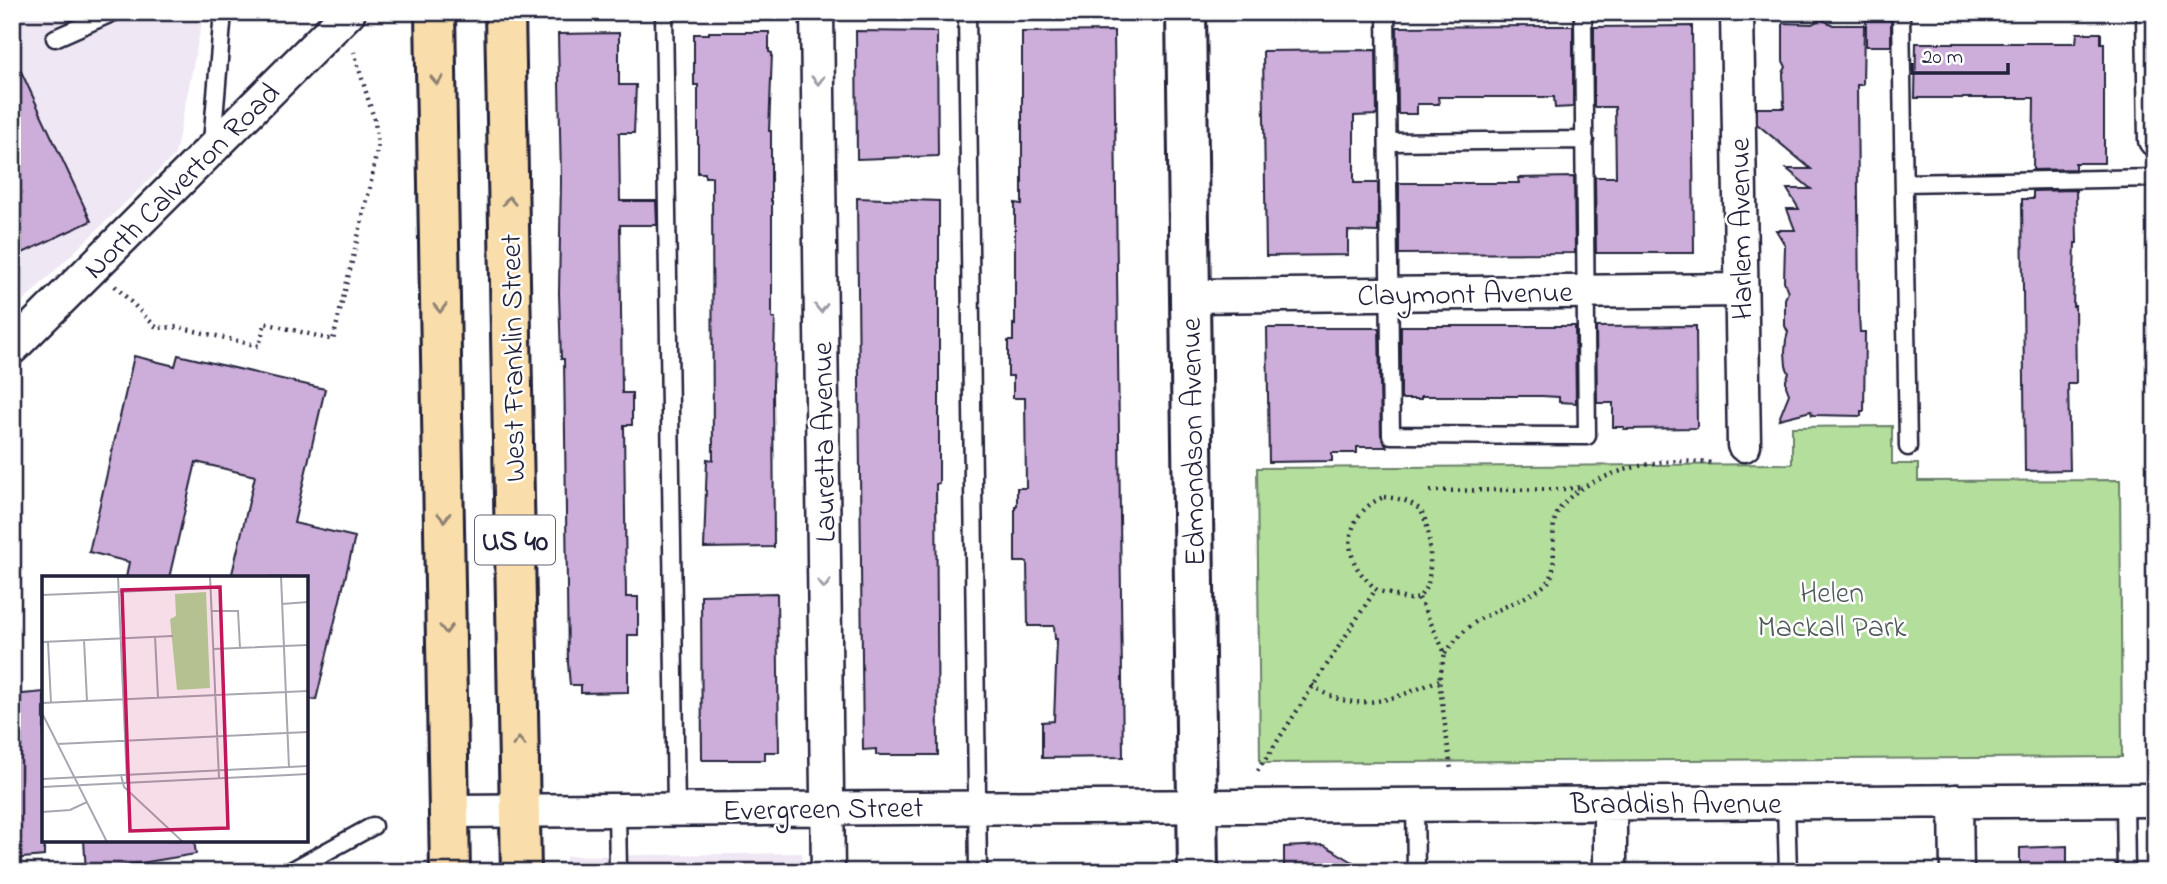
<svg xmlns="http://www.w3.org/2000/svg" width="2167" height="884" font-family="'Indie Flower',sans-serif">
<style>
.built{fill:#f0e7f4}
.green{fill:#b4de9b;stroke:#6b806b;stroke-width:2}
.building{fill:#cdaeda;stroke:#22223b;stroke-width:2}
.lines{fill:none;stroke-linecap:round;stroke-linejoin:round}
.lane-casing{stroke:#22223b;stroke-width:21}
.street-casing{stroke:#22223b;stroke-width:37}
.secondary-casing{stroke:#22223b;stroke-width:44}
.primary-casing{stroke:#22223b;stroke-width:44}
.path{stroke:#22223b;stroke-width:4.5;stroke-dasharray:2 5;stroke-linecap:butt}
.lane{stroke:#fff;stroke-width:16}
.street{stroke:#fff;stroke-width:32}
.secondary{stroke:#fff;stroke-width:38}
.primary{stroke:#f9deab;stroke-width:38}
.oneway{stroke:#8e8073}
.oneway2{stroke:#9c9ca7}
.labels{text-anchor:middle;stroke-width:5;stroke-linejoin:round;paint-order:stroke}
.shield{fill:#fff;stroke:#646476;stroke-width:2}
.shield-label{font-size:28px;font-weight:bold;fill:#22223b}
.street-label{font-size:30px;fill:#22223b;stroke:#fff}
.park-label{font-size:30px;fill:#4e5a58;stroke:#fff}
.inset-road{fill:none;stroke:#a7a7b1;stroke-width:2}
.view{fill:#c2185b;fill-opacity:0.15;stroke:#c2185b;stroke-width:3.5}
.inset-edge{fill:none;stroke:#22223b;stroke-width:3.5}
</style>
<rect width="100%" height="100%" fill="#fff"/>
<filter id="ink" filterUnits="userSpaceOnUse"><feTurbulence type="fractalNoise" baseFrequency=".0143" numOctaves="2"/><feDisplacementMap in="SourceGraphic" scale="14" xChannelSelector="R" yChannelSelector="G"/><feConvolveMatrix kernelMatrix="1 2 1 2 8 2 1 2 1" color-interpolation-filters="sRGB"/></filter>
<g filter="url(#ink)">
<!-- built -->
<path class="built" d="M 12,12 L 204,12 L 175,155 L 12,312 Z
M 802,853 L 803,872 L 566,872 L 566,856 Z"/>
<!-- green -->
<path class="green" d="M 1892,426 L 1892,464 L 1918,464 L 1918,481 L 2120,480 L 2122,757 L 1260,763 L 1257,468 L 1792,464 L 1792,427 Z"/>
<!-- building -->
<path class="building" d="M 1821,19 L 1833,25 L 1864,25 L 1863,85 L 1857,85 L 1859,314 L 1860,332 L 1865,332 L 1864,411 L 1861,411 L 1861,416 L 1812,415 L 1811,411 L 1779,419 L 1789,394 L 1786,386 L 1786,380 L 1789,373 L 1786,366 L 1785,352 L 1786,340 L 1788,332 L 1785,326 L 1785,299 L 1788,292 L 1784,281 L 1785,245 L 1776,230 L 1795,230 L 1787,209 L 1799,209 L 1787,189 L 1811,189 L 1787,169 L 1811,169 L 1757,124 L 1757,108 L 1784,108 L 1783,73 L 1786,67 L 1783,61 L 1783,23 L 1812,24 Z
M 1866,20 L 1891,20 L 1891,46 L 1866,46 Z
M 1553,26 L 1573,26 L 1573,107 L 1555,108 L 1554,97 L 1438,97 L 1439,104 L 1417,104 L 1417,114 L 1398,114 L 1397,27 Z
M 1692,26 L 1694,253 L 1596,253 L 1595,177 L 1616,177 L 1615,107 L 1594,107 L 1594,27 Z
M 856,31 L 937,32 L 938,156 L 857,159 Z
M 1114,31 L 1123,757 L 1042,758 L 1042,722 L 1054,721 L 1057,639 L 1055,639 L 1054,626 L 1028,626 L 1027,562 L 1015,562 L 1015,506 L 1017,506 L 1017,488 L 1026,488 L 1025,398 L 1013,398 L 1013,376 L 1008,376 L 1008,341 L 1013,341 L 1013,324 L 1015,325 L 1015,203 L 1022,204 L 1022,32 Z
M 709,32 L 769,32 L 769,52 L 772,53 L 769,131 L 771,131 L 771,201 L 772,201 L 772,318 L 775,318 L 773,386 L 774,547 L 704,548 L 707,459 L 713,460 L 712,177 L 705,177 L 705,173 L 698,173 L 698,85 L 694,85 L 694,34 L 709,34 Z
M 619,33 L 619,85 L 636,85 L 634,133 L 619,133 L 620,201 L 656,201 L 657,225 L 620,225 L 622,393 L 632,393 L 632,425 L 624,425 L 626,597 L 638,597 L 638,635 L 628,635 L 628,692 L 581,693 L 581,685 L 570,685 L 568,663 L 564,359 L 561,359 L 559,293 L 561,179 L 558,34 Z
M 2077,33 L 2101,33 L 2101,43 L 2104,43 L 2104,163 L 2075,163 L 2075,169 L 2033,170 L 2034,98 L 1915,98 L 1916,43 L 2076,43 Z
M 1376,50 L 1377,115 L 1354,116 L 1354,183 L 1378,183 L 1378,232 L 1348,231 L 1348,255 L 1266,256 L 1263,51 Z
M 12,52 L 91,221 L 12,258 Z
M 1574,177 L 1575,253 L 1399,254 L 1399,183 L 1519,183 L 1518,178 Z
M 2076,190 L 2077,243 L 2075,243 L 2073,306 L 2075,306 L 2076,384 L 2068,384 L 2070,470 L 2025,471 L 2022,199 L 2033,199 L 2033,191 Z
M 857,198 L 939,201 L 939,483 L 936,484 L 938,755 L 876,755 L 876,749 L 863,750 Z
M 1401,326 L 1575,326 L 1576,403 L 1559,402 L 1559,397 L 1542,396 L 1421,396 L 1421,399 L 1401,399 Z
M 1696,326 L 1697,428 L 1624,429 L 1624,427 L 1613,427 L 1613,403 L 1597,403 L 1596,327 Z
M 1267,328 L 1379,328 L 1381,435 L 1387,447 L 1357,447 L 1357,453 L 1332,453 L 1332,461 L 1269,462 Z
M 178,355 L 325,389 L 294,523 L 355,537 L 316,700 L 306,699 L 306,578 L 231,578 L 255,476 L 196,462 L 169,578 L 126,578 L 129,562 L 89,552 L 134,356 L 175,366 Z
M 777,593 L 779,752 L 765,752 L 765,760 L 702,760 L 701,595 Z
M 44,692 L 44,856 L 12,859 L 12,695 Z
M 84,840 L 194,840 L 196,854 L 86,872 Z
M 1324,845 L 1370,872 L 1284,872 L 1284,847 Z
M 2067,846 L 2067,872 L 2020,872 L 2020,848 Z"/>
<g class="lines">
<!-- lane casing -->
<g class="lane-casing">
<path id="lane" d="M 664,12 L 676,809
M 967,12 L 978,872
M 1386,12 L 1391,435 L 1587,436 L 1583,12
M 1901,12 L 1908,447
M 55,38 L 114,12
M 1388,142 L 1585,140
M 212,143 L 223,12
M 1904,183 L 2155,178
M 2125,800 L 2126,872
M 1786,803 L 1788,872
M 1415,804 L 1416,872
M 617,810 L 618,872
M 289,872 L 373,826"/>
</g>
<!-- street casing -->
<g class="street-casing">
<path id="street" d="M 817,12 L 828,872
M 1737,12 L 1744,445
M 2153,12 L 2155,140
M 1189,296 L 1741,290
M 12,348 L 349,12
M 1956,801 L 1957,872
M 1610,803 L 1610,872
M 450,811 L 2155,800"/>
</g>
<!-- secondary casing -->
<g class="secondary-casing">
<path id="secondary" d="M 1186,12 L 1198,872"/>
</g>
<!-- primary casing -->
<g class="primary-casing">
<path id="primary" d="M 435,12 L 450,872
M 505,12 L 521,872"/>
</g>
<!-- path -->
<path class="path" d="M 115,286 L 157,328 L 178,327 L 259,346 L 265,323 L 333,340 L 370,187 L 378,144 L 375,122 L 354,52
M 1430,491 L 1565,489 L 1580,487
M 1384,497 C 1396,498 1409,500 1419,509 C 1431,520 1432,568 1428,583 C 1426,589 1422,593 1419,598 C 1409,601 1403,598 1393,595 C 1388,593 1381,592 1377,590 C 1373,587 1369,582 1365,578 C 1339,551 1349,510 1384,497 Z
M 1419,598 L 1445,653 L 1439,680 L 1451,770
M 1445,653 C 1455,641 1465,628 1479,620 C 1496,609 1537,595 1549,581 C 1557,571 1552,537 1554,523 C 1561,485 1627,467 1660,462 C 1677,460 1696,462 1713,463
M 1312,685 C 1354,717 1397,698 1439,680
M 1258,771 L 1376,589"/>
<!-- lane -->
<use href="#lane" class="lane"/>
<!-- street -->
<use href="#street" class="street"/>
<!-- secondary -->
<use href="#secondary" class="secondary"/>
<!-- primary -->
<use href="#primary" class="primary"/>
</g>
<!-- one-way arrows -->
<defs><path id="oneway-chevron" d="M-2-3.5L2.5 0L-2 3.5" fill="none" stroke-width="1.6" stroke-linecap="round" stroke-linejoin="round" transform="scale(1.75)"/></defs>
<g class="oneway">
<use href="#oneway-chevron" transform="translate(437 80) rotate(89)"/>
<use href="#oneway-chevron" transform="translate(509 201) rotate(-91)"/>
<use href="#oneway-chevron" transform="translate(440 308) rotate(89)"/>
<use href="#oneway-chevron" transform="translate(444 517) rotate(89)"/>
<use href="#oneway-chevron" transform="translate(446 629) rotate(89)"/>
<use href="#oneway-chevron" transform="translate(519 742) rotate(-91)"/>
</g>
<g class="oneway2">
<use href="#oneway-chevron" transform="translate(818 80) rotate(89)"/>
<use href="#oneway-chevron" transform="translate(821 308) rotate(89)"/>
<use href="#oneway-chevron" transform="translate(824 584) rotate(89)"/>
</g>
</g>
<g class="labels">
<!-- shield labels -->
<rect class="shield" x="475" y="515.5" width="80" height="49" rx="5"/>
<g class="shield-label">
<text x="515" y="550">US 40</text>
</g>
<!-- street labels -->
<g class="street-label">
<text transform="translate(181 180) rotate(-45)" y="10">North Calverton Road</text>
<text transform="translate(1740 229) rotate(-91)" y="10">Harlem Avenue</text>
<text transform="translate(1465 293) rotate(-1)" y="10">Claymont Avenue</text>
<text transform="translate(512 358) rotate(-91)" y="10">West Franklin Street</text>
<text transform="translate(823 442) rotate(-91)" y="10">Lauretta Avenue</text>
<text transform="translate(1192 442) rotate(-91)" y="10">Edmondson Avenue</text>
<text x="1676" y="813">Braddish Avenue</text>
<text transform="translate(823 808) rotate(-1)" y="10">Evergreen Street</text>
</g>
<!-- park labels -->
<g class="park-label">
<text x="1832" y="602">Helen<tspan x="1832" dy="34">Mackall Park</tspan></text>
</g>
</g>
<!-- overview -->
<g transform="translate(42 576)">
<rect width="266" height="266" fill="#fff"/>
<path d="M 164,16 L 168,112 L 135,114 L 128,43 L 134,40 L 133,18 Z" fill="#b4de9b"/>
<path class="inset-road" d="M 76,0 L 85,207M 168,0 L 177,202M 239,0 L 247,192M 0,19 L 169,12M 240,28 L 266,26M 170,35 L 196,35 L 198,72M 113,60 L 116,122M 42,64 L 45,125M 0,66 L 131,60M 6,66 L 9,127M 171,73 L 266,69M 0,127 L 266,115M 0,137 L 65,266M 15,168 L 266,156M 79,199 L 82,211 L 141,266M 0,203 L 266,190M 0,211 L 266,198M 0,236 L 28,234 L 45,226"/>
<path class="view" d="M 178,11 L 186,252 L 88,255 L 80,14 Z"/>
<rect width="266" height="266" class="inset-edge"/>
</g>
<!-- margin -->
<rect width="2167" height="884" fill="none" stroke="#fff" stroke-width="42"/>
<rect x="21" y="21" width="2125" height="842" fill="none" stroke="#22223b" stroke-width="2.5" filter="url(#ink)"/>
<!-- scale -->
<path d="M1912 63v10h96v-10" fill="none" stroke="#22223b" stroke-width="3.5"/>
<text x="1922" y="63" font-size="21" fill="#22223b" stroke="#ffffff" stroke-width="5" paint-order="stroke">20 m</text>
</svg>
